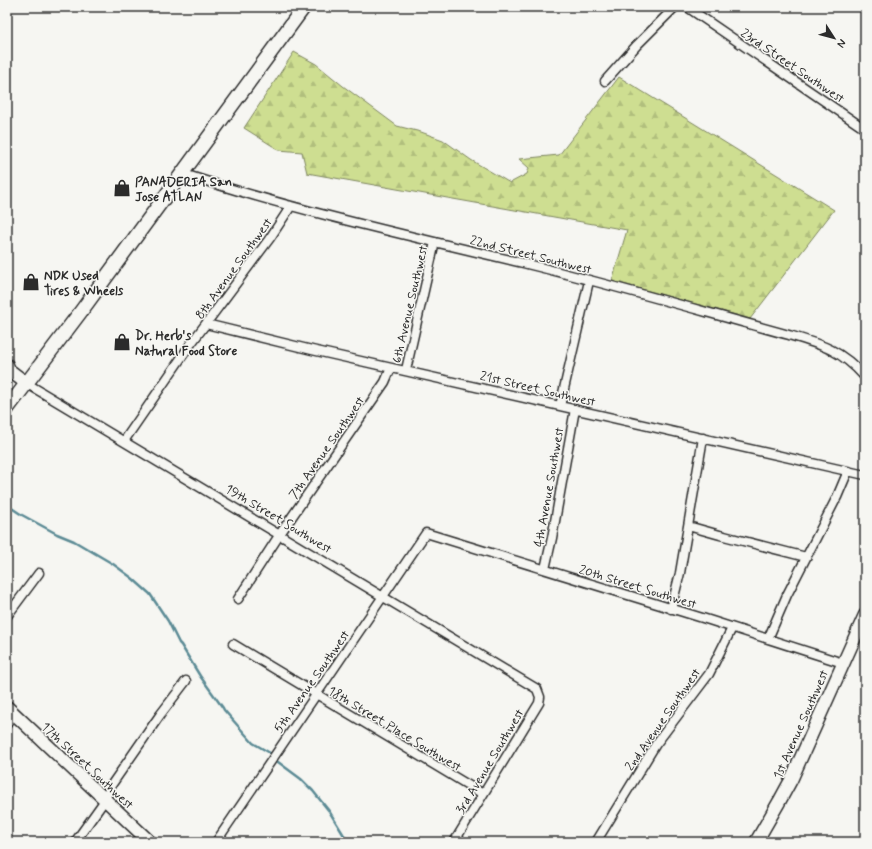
<svg xmlns="http://www.w3.org/2000/svg" width="872" height="849" font-family="Mynerve,sans-serif">
<style>
.forest{fill:url(#forest-firs);stroke:#7c845e}
.lines{fill:none;stroke-linecap:round;stroke-linejoin:round}
.stream{stroke:#5c8b95;stroke-width:2.5}
.street-casing{stroke:#2b2b2b;stroke-width:11}
.secondary-casing{stroke:#2b2b2b;stroke-width:15}
.primary-casing{stroke:#2b2b2b;stroke-width:16}
.street{stroke:#f6f6f2;stroke-width:8}
.secondary{stroke:#f6f6f2;stroke-width:12}
.primary{stroke:#f6f6f2;stroke-width:13}
.labels{text-anchor:middle;stroke-width:3;stroke-linejoin:round;paint-order:stroke}
.street-label{font-size:13px;fill:#2b2b2b;stroke:#f6f6f2}
.poi-label{font-size:13px;font-weight:bold;fill:#2b2b2b;stroke:#f6f6f2;text-anchor:start}
</style>
<defs>
<pattern id="forest-firs" width="22" height="20" patternUnits="userSpaceOnUse"><rect width="22" height="20" fill="#cede91"/><path d="M5 1l3.5 6h-7zM16 11l3.5 6h-7z" fill="#b1bf7d"/></pattern>
</defs>
<rect width="100%" height="100%" fill="#f6f6f2"/>
<filter id="ink" filterUnits="userSpaceOnUse"><feTurbulence type="fractalNoise" baseFrequency=".025" numOctaves="2"/><feDisplacementMap in="SourceGraphic" scale="8" xChannelSelector="R" yChannelSelector="G"/><feConvolveMatrix kernelMatrix="1 2 1 2 8 2 1 2 1" color-interpolation-filters="sRGB"/></filter>
<g filter="url(#ink)">
<!-- forest -->
<path class="forest" d="M 294,52 L 316,64 L 343,86 L 397,126 L 421,132 L 443,140 L 471,160 L 510,183 L 527,174 L 529,168 L 519,159 L 559,155 L 619,77 L 834,210 L 750,319 L 612,281 L 627,230 L 307,173 L 302,152 L 279,150 L 244,128 Z"/>
<g class="lines">
<!-- stream -->
<path class="stream" d="M 7,505 L 22,515 L 57,534 L 74,541 L 113,564 L 132,578 L 150,594 L 168,621 L 179,643 L 181,645 L 200,676 L 223,708 L 224,710 L 253,743 L 270,753 L 274,759 L 301,779 L 313,791 L 329,811 L 348,842"/>
<!-- street casing -->
<g class="street-casing">
<path id="street" d="M 687,7 L 865,129
M 605,81 L 637,45 L 675,7
M 181,173 C 293,210 409,236 523,263 C 613,285 701,311 789,335 C 823,345 841,350 865,377
M 206,324 L 312,350 L 865,475
M 406,370 L 435,242
M 26,383 L 537,689 L 540,697 L 539,703 L 454,842
M 560,406 L 589,281
M 124,441 L 190,345 L 270,238 L 291,206
M 688,526 L 720,535 L 806,557
M 545,569 L 552,538 L 575,409
M 238,599 L 280,534 L 385,382 L 391,368
M 671,609 L 680,573 L 703,438
M 7,616 L 39,573
M 768,639 L 787,595 L 837,497 L 848,471
M 233,644 L 483,794
M 7,724 L 14,714
M 75,842 L 105,800 L 110,787 L 160,715 L 186,681
M 216,842 L 426,533 L 709,620 L 843,663
M 596,842 L 656,744 L 709,674 L 732,628"/>
</g>
<!-- secondary casing -->
<g class="secondary-casing">
<path id="secondary" d="M 7,365 L 9,370 L 26,383
M 7,707 L 150,842
M 756,842 L 779,802 L 791,780 L 865,615"/>
</g>
<!-- primary casing -->
<g class="primary-casing">
<path id="primary" d="M 7,409 L 82,310 L 304,7"/>
</g>
<!-- street -->
<use href="#street" class="street"/>
<!-- secondary -->
<use href="#secondary" class="secondary"/>
<!-- primary -->
<use href="#primary" class="primary"/>
</g>
</g>
<!-- icons -->
<defs>
<g id="shop-bare" transform="scale(1.38)"><path d="M-5-2.5h2.3a2.7 3.5 0 0 1 5.4 0H5L5.5 6h-11ZM-1.5-2.5h3a1.5 2.3 0 0 0-3 0Z" fill="#2b2b2b" stroke="#f6f6f2" stroke-width="2.5" paint-order="stroke"/></g>
</defs>
<g fill-rule="evenodd">
<use href="#shop-bare" x="122" y="188"/>
<use href="#shop-bare" x="31" y="282"/>
<use href="#shop-bare" x="122" y="342"/>
</g>
<g class="labels">
<!-- street labels -->
<g class="street-label">
<text transform="translate(793 65) rotate(34)" y="5">23rd Street Southwest</text>
<text transform="translate(531 254) rotate(14)" y="5">22nd Street Southwest</text>
<text transform="translate(233 268) rotate(-54)" y="5">8th Avenue Southwest</text>
<text transform="translate(409 304) rotate(-77)" y="5">6th Avenue Southwest</text>
<text transform="translate(538 388) rotate(13)" y="5">21st Street Southwest</text>
<text transform="translate(326 447) rotate(-55)" y="5">7th Avenue Southwest</text>
<text transform="translate(548 487) rotate(-80)" y="5">4th Avenue Southwest</text>
<text transform="translate(279 518) rotate(31)" y="5">19th Street Southwest</text>
<text transform="translate(638 586) rotate(17)" y="5">20th Street Southwest</text>
<text transform="translate(311 681) rotate(-55)" y="5">5th Avenue Southwest</text>
<text transform="translate(662 719) rotate(-55)" y="5">2nd Avenue Southwest</text>
<text transform="translate(800 724) rotate(-66)" y="5">1st Avenue Southwest</text>
<text transform="translate(395 728) rotate(31)" y="5">18th Street Place Southwest</text>
<text transform="translate(489 761) rotate(-59)" y="5">3rd Avenue Southwest</text>
<text transform="translate(88 765) rotate(43)" y="5">17th Street Southwest</text>
</g>
<!-- poi labels -->
<g class="poi-label">
<text x="135" y="186">PANADERIA San<tspan x="135" dy="15">Jose ATLAN</tspan></text>
<text x="44" y="280">NDK Used<tspan x="44" dy="15">Tires &amp; Wheels</tspan></text>
<text x="135" y="340">Dr. Herb's<tspan x="135" dy="15">Natural Food Store</tspan></text>
</g>
</g>
<!-- margin -->
<rect width="872" height="849" fill="none" stroke="#f6f6f2" stroke-width="24"/>
<rect x="12" y="12" width="848" height="825" fill="none" stroke="#2b2b2b" stroke-width="1.5" filter="url(#ink)"/>
<!-- north arrow -->
<g transform="translate(834 38) rotate(126)" stroke="#f6f6f2" stroke-width="3" paint-order="stroke">
<path d="M0-3L7 15L0 10L-7 15Z" fill="#2b2b2b"/>
<text y="-6" font-size="11" font-weight="bold" text-anchor="middle" fill="#2b2b2b">N</text>
</g>
</svg>
